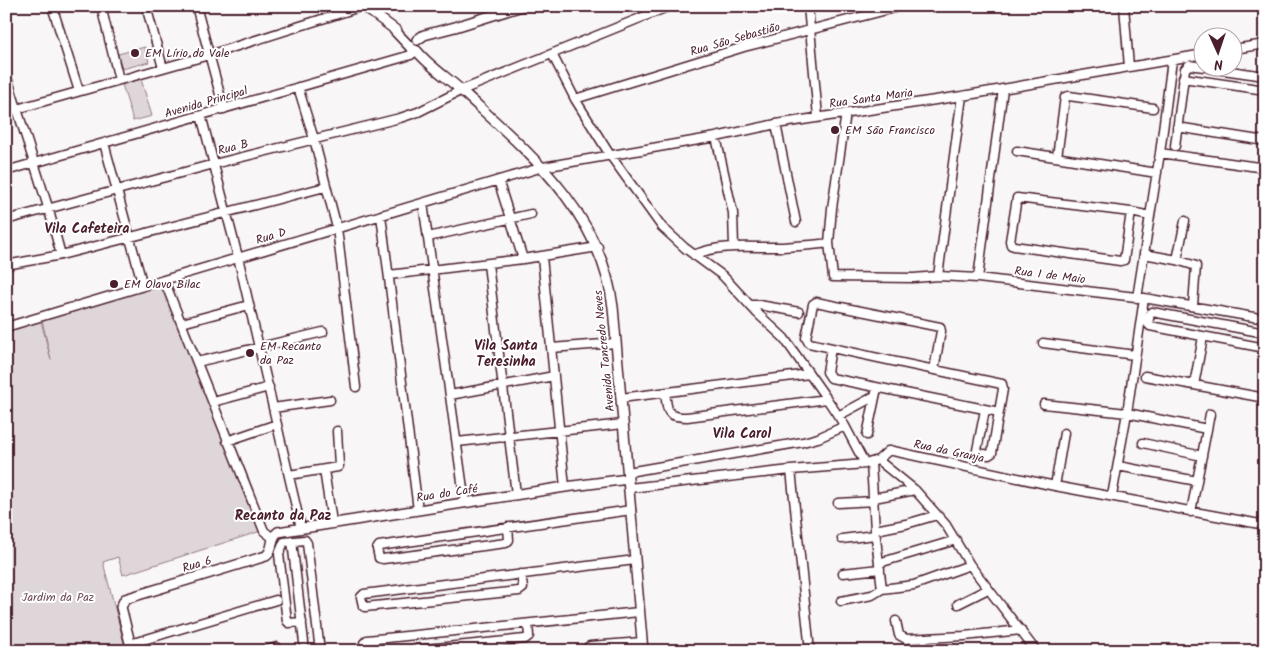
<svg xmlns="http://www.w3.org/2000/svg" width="1271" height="657" font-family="Kalam,sans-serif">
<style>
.green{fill:#ded6d9;stroke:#947a82}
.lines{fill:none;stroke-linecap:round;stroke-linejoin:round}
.minor-casing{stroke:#4a1f2b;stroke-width:11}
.major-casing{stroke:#4a1f2b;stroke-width:12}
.minor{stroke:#fff;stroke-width:8}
.major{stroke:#fff;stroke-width:9}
.poi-dot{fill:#4a1f2b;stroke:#fff;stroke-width:2}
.labels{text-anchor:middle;stroke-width:4;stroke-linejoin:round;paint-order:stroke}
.street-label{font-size:12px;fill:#4a1f2b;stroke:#fff}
.poi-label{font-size:12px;fill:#4a1f2b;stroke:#fff;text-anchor:start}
.park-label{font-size:12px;fill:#6f4d56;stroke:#fff}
.neighbourhood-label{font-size:14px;font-weight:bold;fill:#4a1f2b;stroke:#fff}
</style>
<rect width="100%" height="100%" fill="#f8f6f7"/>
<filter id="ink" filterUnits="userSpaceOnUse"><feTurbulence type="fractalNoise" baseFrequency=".02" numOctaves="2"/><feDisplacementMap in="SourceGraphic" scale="10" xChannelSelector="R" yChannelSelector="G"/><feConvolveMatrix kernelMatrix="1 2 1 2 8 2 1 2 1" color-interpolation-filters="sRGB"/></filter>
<g filter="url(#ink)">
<!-- green -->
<path class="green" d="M 145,47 L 149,62 L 122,69 L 118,54 Z
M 141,79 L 152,116 L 133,121 L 122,84 Z
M 164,283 L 261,531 L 123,575 L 118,557 L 103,562 L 126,651 L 6,651 L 6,332 L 41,321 L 51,360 L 42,320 Z"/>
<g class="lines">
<!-- minor casing -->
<g class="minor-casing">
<path id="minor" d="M 52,6 L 79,91
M 101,6 L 119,80
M 146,6 L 163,68
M 196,6 L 224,109
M 808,6 L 818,117
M 1124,6 L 1129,67
M 1234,49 L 1265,44
M 552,54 L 575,99 L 610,155 L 662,227 L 685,248 L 723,276 L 757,313 L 784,338 L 827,399 L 845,426 L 865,464
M 1209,68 L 1265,76
M 6,74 L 48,207 L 61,255
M 1183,78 L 1265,90
M 298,87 L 314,139 L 337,228 L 356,387
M 575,99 L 744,47 L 902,6
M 6,112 L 209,55 L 363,6
M 846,113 L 832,208 L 829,243 L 833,277 L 914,278 L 938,276 L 978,278 L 1144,298 L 1265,319
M 201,115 L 238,257 L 301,528
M 776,124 L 796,222
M 1177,127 L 1265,141
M 716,137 L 733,213 L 734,247
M 104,143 L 143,286
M 1175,146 L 1185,69 L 1189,65 L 1204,67
M 1017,151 L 1157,173
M 1160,153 L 1265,168
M 1057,157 L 1065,97 L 1069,96 L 1153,108
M 6,171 L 411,55 L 416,51
M 498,180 L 523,259
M 1017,198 L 1131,212 L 1124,260 L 1120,261 L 1014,246 L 1011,245 L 1010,241 Z
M 423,203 L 465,503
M 1131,212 L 1150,216
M 381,215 L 418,510
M 6,220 L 214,164 L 400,118 L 418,112 L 462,90 L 670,6
M 428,237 L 531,214
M 1144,254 L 1177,260 L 1196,266 L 1193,305
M 694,255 C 721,243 754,248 783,247 C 798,246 814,245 829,243
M 542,257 L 565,487
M 1177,260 L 1185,221
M 488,264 L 516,494
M 6,265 L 61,255 L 325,187
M 389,275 L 523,259 L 598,247
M 938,276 L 962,96
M 978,278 L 1003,89
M 164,280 L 264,531 L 273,538
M 1137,298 L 1160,153 L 1172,60
M 751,305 L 759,305 L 799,312
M 182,323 L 249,305
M 6,327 L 543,167 L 716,137 L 776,124 L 962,96 L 1204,54
M 1265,333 L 1152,312 L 1150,313 L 1148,324 L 1150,326 L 1265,348
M 1043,343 L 1135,355
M 551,348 L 616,343
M 831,348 L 827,372 L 831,378 L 999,412 L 1003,389 L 1002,384 C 938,371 873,357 809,343 L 806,338 L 813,304 L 816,302 L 940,327 L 941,331 L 934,370
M 197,362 L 323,332
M 1145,376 L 1265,398
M 1194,385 L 1203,337
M 665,393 C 668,412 666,417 687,417 L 827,399
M 450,395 L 554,376
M 621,398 L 809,374
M 213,402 L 269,387
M 1044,404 L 1127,413 L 1207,429
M 273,408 L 330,400
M 985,410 L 977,450 L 979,453 L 989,455 L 992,453 L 999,412
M 838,416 L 875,396
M 867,435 L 877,388
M 227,441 L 277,424
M 457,442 L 623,424
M 1143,443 L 1202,456
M 878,460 L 915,490 L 946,525 L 970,565 L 1036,651
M 871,463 L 875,530 L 882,589
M 1118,466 L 1197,481
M 324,470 L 332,522
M 791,470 L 810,651
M 628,472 L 803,442 L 818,438 L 845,426
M 289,475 L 338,467 L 339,466 L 337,431
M 1055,486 L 1064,433
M 629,488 L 791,470 L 865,464 L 878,460 L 888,451 L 893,451 L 1055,486 L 1265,525
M 1112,496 L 1127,413 L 1144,298
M 874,498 L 915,490
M 838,503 L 874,501
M 1191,512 L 1210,414
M 508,527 L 509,540 L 506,543 L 383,559 L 379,558 L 377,549 L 379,546 L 631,510
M 875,530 L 906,524 L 937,515
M 842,539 L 875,535
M 292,541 L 305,651
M 879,563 L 956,540
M 843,573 L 880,569
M 521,574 L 523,588 L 519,591 L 365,607 L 363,606 L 361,597 L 364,594 L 635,560
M 882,589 L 914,585 L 970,565
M 841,601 L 872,595 L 882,589
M 958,604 L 988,589
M 896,621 L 899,635 L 906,639 L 964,636 L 1021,630
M 302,622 L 289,623 L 287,621 L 279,554 L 284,542 L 305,540 L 307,543 L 320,651
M 130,644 L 276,600
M 264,651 L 277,647
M 365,651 L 364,643 L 367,640 L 639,612
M 406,651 L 525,639 L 529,636 L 528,624
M 588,651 L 588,647 L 590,646 L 642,642"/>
</g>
<!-- major casing -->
<g class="major-casing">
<path id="major" d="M 363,6 L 397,31
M 394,30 L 412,49 L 417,51 C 429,66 448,78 462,91 C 529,153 601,211 613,307 L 643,651
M 417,40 L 424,35 L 455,27 L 522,6
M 132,651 L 121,607 L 125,599 L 266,556 C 275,549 269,538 278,532 L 565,487 L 628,479"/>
</g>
<!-- minor -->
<use href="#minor" class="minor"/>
<!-- major -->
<use href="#major" class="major"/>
</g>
</g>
<!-- markers -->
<g class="poi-dot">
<circle cx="135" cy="53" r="5"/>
<circle cx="835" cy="130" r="5"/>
<circle cx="114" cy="284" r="5"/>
<circle cx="250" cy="353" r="5"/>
</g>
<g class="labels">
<!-- street labels -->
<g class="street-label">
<text transform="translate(735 39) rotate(-16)" y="4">Rua São Sebastião</text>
<text transform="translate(871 98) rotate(-8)" y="4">Rua Santa Maria</text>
<text transform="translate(206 102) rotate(-16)" y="4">Avenida Principal</text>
<text transform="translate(233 147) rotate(-14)" y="4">Rua B</text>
<text transform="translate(271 236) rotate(-17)" y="4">Rua D</text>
<text transform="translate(1050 275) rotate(7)" y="4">Rua 1 de Maio</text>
<text transform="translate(604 351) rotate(-96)" y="4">Avenida Tancredo Neves</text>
<text transform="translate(949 451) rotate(12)" y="4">Rua da Granja</text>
<text transform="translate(447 493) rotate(-9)" y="4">Rua do Café</text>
<text transform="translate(197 564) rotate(-17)" y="4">Rua 6</text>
</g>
<!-- poi labels -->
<g class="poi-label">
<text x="145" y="57">EM Lírio do Vale</text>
<text x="845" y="134">EM São Francisco</text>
<text x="124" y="288">EM Olavo Bilac</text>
<text x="260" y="350">EM Recanto<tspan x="260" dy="14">da Paz</tspan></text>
</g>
<!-- park labels -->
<g class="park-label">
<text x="58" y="601">Jardim da Paz</text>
</g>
<!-- neighbourhood labels -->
<g class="neighbourhood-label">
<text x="87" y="233">Vila Cafeteira</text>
<text x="506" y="350">Vila Santa<tspan x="506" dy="16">Teresinha</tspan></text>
<text x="742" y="438">Vila Carol</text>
<text x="283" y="520">Recanto da Paz</text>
</g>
</g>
<!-- margin -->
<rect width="1271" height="657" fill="none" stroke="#fff" stroke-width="25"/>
<rect x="12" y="12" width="1246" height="632" fill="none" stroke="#4a1f2b" stroke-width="2" filter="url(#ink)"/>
<!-- north arrow -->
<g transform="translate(1218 52) rotate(177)"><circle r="24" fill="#ffffff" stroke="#b7a5aa"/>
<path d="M0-4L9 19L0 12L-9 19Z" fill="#4a1f2b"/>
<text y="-8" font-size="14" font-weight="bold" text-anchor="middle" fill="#4a1f2b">N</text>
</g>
</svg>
